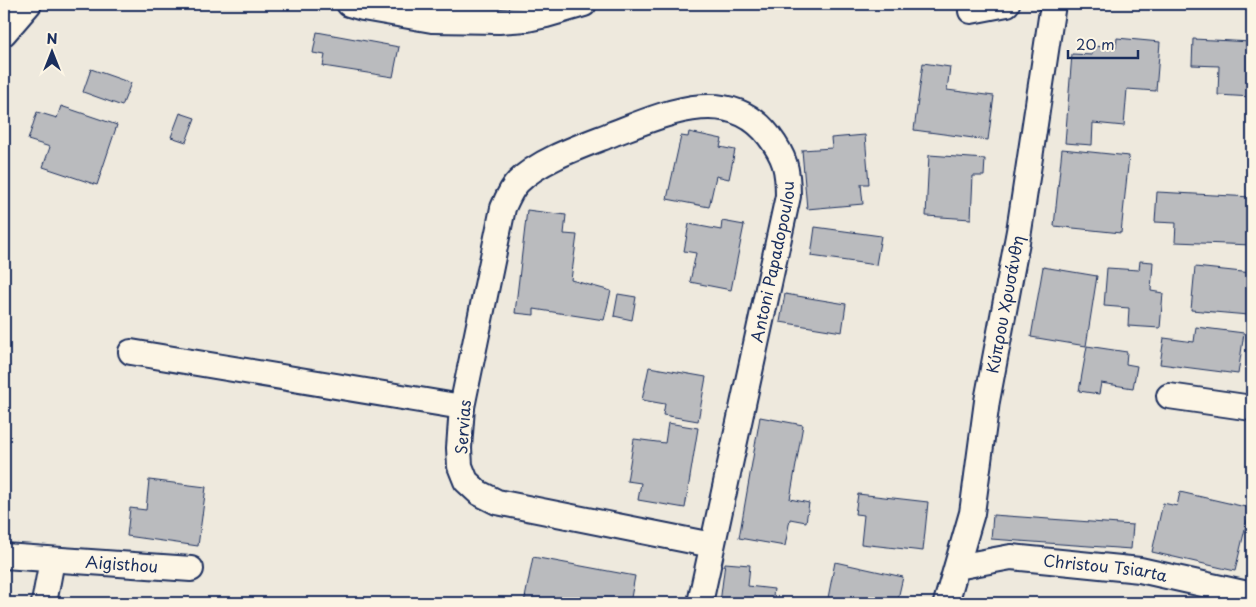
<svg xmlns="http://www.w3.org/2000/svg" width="1256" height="607" font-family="'Playpen Sans',sans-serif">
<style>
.building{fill:#babbbe;stroke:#1b2f5e}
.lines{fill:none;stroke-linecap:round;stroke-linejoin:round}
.minor-casing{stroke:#1b2f5e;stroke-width:28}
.minor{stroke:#fcf5e5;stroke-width:24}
.labels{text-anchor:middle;stroke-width:5;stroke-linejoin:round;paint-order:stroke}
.street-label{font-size:16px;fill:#1b2f5e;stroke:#fcf5e5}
</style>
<rect width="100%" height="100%" fill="#eee9dd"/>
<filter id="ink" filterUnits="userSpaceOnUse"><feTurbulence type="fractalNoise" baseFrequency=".02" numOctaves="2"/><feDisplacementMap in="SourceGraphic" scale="10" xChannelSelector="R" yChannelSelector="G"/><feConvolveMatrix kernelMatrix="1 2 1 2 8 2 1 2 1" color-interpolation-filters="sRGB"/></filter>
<g filter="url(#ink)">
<!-- building -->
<path class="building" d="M 317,32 L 399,47 L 393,77 L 323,66 L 325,55 L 313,53 Z
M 1117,38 L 1160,42 L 1156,91 L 1127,89 L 1124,126 L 1093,123 L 1092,145 L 1065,143 L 1072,54 L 1092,55 L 1093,46 L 1116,48 Z
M 1193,39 L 1252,42 L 1252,97 L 1218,95 L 1219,66 L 1192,65 Z
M 923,63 L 950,67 L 947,90 L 994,96 L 988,140 L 914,130 Z
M 91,69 L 131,83 L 122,106 L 83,92 Z
M 61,106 L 117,125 L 97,185 L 43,167 L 50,147 L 28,140 L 37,112 L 57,118 Z
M 180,113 L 195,118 L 186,142 L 171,137 Z
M 689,132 L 722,139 L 720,147 L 735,150 L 729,179 L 716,176 L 709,207 L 667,199 L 681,136 L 688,137 Z
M 865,135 L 869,184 L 861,184 L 863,204 L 807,209 L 802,150 L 832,148 L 831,138 Z
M 1062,149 L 1129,156 L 1121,233 L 1054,226 Z
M 929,155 L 985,159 L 984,176 L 973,176 L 971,219 L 926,216 Z
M 1157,192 L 1252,197 L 1252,245 L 1175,242 L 1176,223 L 1155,222 Z
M 527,210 L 566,215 L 564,234 L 577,235 L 571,280 L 611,291 L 604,320 L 534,309 L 534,315 L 515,313 Z
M 722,221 L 744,225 L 731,290 L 690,282 L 696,253 L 684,251 L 689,224 L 721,230 Z
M 815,227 L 881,236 L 876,265 L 811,256 Z
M 1140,261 L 1153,262 L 1151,291 L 1163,293 L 1160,328 L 1128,326 L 1129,308 L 1104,306 L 1107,268 L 1139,270 Z
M 1043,267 L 1097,276 L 1086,346 L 1031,337 Z
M 1195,267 L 1252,273 L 1248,315 L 1191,310 Z
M 618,294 L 636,297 L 632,320 L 614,316 Z
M 785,294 L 846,304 L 842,332 L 780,322 Z
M 1196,327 L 1244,333 L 1238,374 L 1160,364 L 1164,338 L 1194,342 Z
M 1087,346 L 1127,352 L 1126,364 L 1137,366 L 1133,388 L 1101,383 L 1099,394 L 1079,391 Z
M 649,367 L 706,377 L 698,421 L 663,415 L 665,404 L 642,400 Z
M 760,417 L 803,425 L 790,499 L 809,503 L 806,522 L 790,519 L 785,546 L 739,538 Z
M 668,423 L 698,428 L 685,508 L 638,500 L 641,483 L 627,481 L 634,439 L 665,443 Z
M 149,480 L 206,487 L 198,546 L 127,536 L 130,508 L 146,510 Z
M 1180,492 L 1250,508 L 1235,571 L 1152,552 L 1163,503 L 1177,506 Z
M 858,494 L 928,502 L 923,551 L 861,544 L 864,515 L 855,514 Z
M 993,515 L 1133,525 L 1131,549 L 991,539 Z
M 533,557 L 635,576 L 630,603 L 524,603 Z
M 835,562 L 903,577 L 897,603 L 827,603 Z
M 725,563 L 750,565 L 748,586 L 774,589 L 772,603 L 720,603 Z
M 1063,599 L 1101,603 L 1062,603 Z"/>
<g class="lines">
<!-- minor casing -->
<g class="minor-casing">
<g id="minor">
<path d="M 349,4 L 363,8 L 432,20 L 499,21 L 527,19 L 546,15 L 584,4"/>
<path d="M 971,11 L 1007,4"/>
<path d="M 4,33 L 29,4"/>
<path d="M 131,352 L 462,407"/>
<path d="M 1169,396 L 1252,408"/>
<path id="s1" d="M 4,556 L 191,569"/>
<path id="s2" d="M 957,567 L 1011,557 L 1140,570 L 1252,595"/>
<path d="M 44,603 L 52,560"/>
<path id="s3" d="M 700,603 L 788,196 C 788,169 785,157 769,136 C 729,83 662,115 612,134 C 584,145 539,160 518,182 C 511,189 507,199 503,208 L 462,407 L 459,448 L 460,466 L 466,481 L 479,493 L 497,502 L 712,545"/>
<path id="s4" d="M 946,603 L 972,513 L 987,401 L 1019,231 L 1053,4"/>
</g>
</g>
<!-- minor -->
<use href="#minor" class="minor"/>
</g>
</g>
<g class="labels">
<!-- street labels -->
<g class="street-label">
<text dy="6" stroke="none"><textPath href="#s3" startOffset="349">Antoni Papadopoulou</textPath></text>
<text dy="6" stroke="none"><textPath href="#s4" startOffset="305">Κύπρου Χρυσάνθη</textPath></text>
<text transform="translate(463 427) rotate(-86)" y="6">Servias</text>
<text dy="6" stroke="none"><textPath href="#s1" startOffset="118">Aigisthou</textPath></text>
<text dy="6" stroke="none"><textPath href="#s2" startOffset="150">Christou Tsiarta</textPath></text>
</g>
</g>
<!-- margin -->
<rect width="1256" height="607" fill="none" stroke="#fcf5e5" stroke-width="20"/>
<rect x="10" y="10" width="1236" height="587" fill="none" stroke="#1b2f5e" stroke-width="2" filter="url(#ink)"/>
<!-- north arrow -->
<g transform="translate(52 52)" stroke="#fcf5e5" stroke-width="4" paint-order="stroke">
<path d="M0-4L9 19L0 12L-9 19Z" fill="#1b2f5e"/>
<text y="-8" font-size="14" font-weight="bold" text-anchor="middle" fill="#1b2f5e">N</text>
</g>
<!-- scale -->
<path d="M1068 50v8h70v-8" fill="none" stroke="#1b2f5e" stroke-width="2.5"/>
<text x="1076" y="50" font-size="15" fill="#1b2f5e" stroke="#fcf5e5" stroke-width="4" paint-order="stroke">20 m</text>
</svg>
